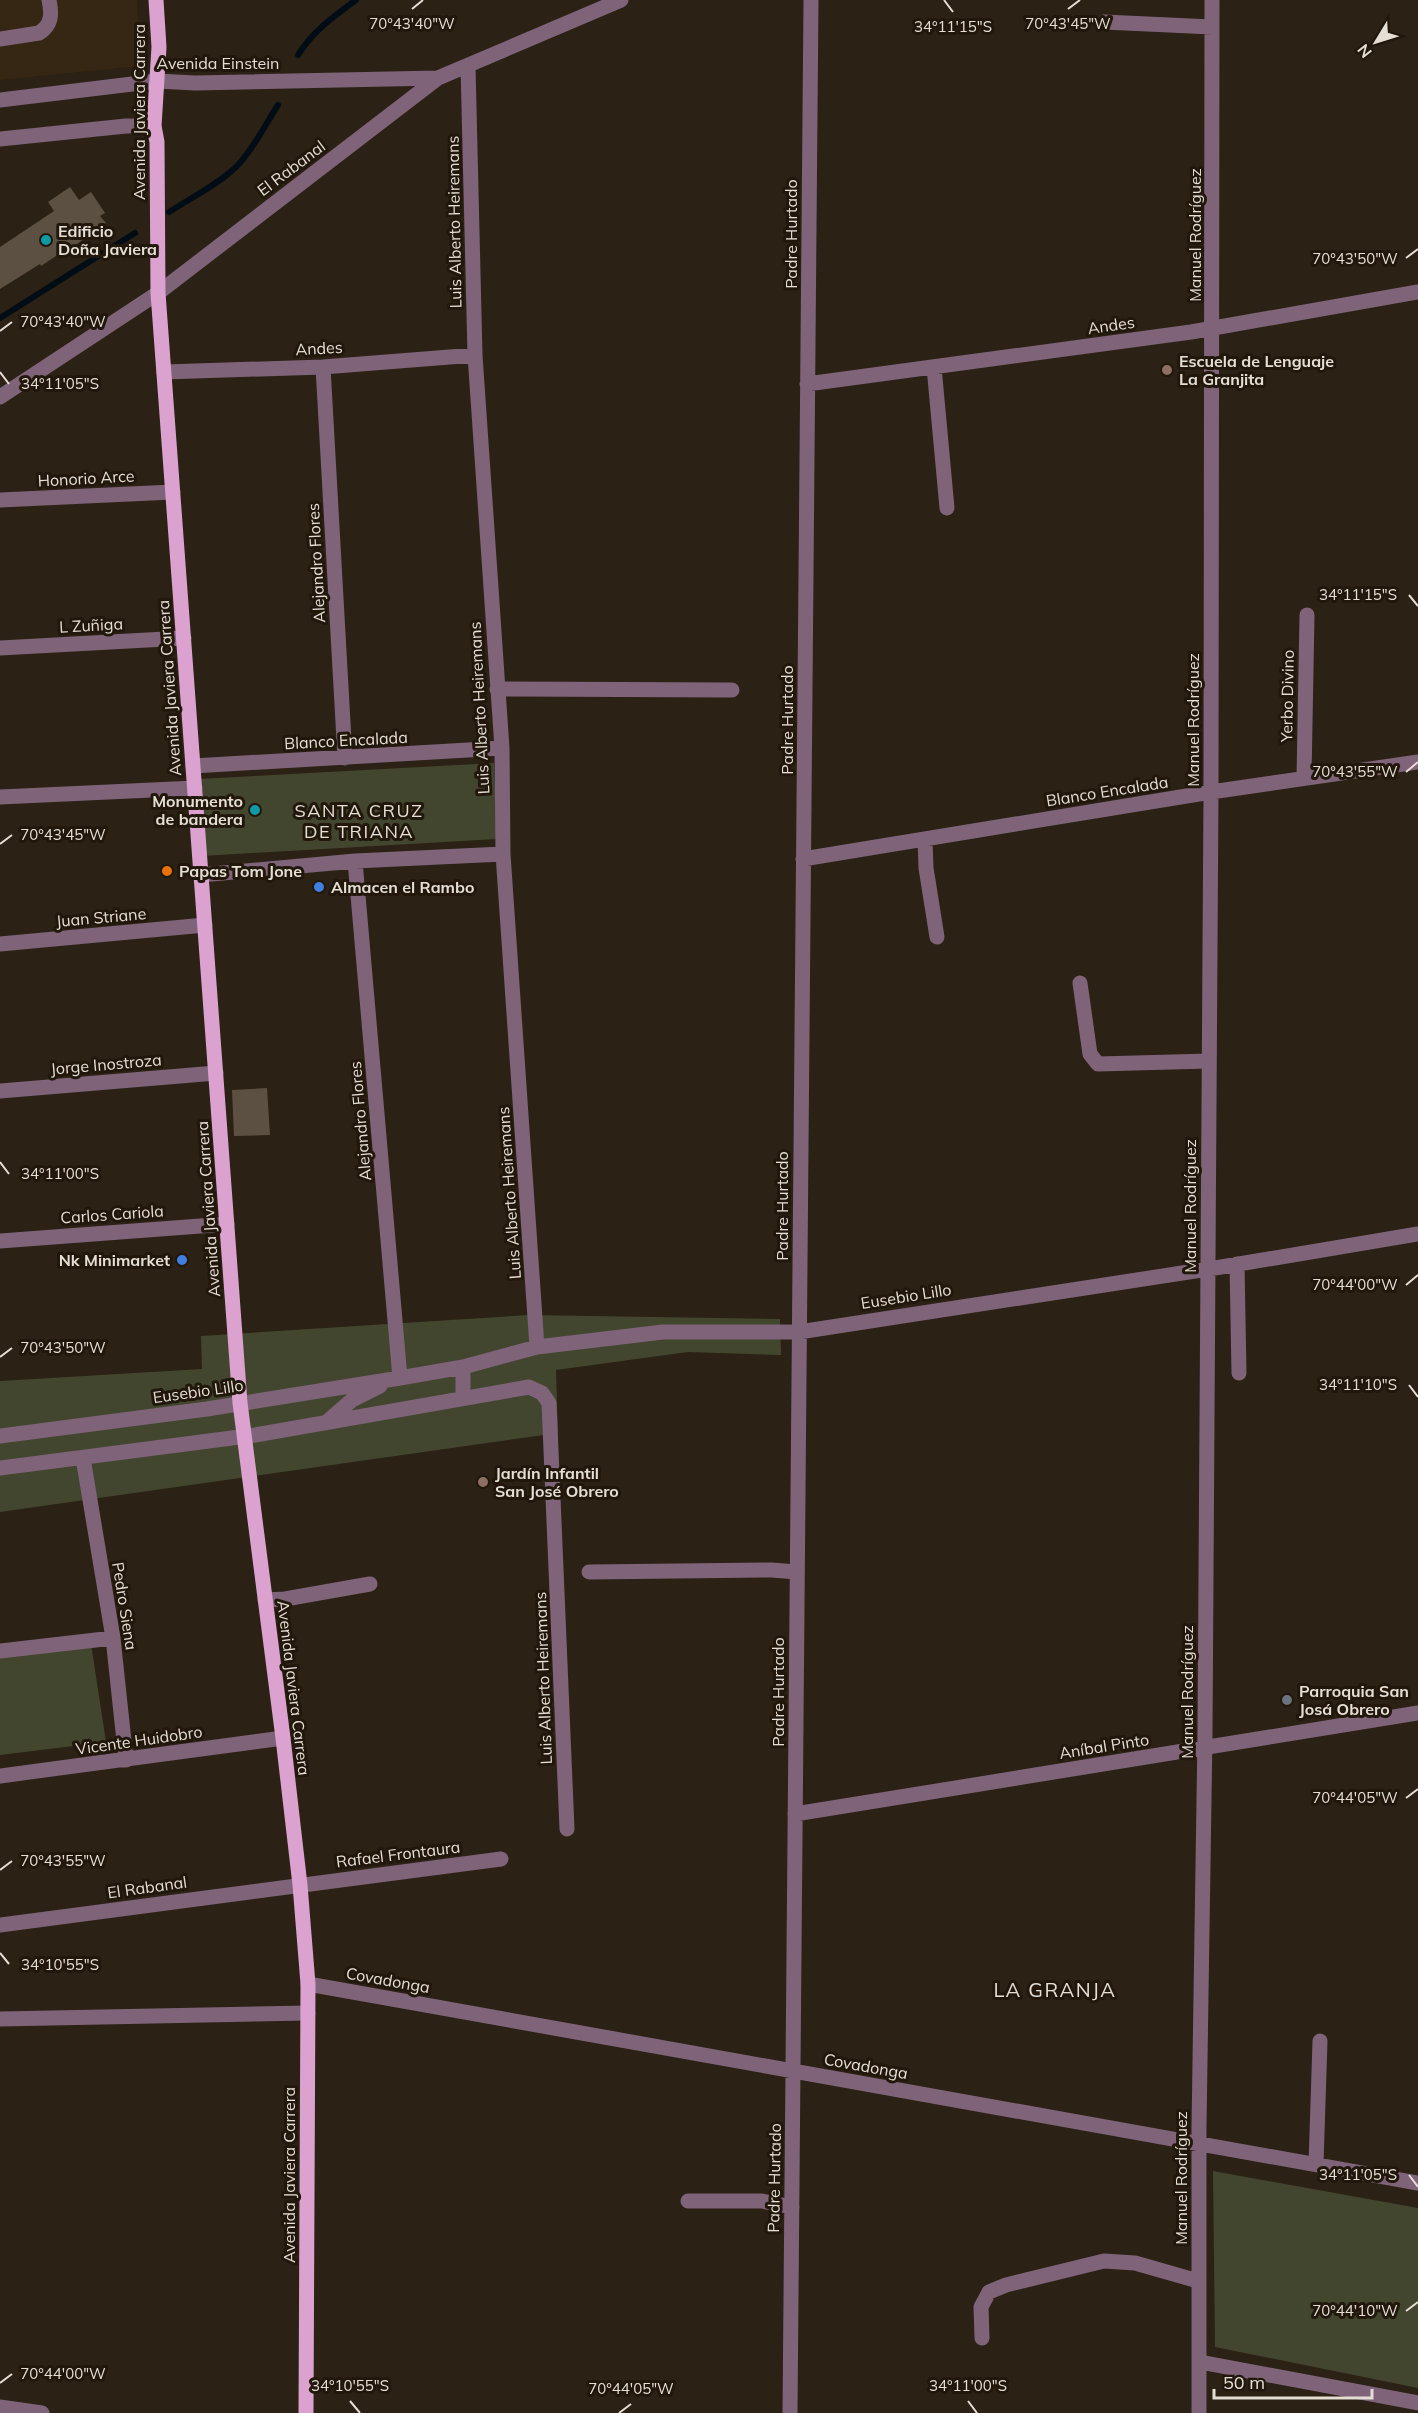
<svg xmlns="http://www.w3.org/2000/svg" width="1418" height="2413" font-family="Mulish,sans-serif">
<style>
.built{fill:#352714}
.green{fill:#42462f}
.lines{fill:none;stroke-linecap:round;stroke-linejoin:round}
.stream{stroke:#000d17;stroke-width:6}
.building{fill:#5c5042}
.minor{stroke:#7e6379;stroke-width:15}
.major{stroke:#dba2d0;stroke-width:15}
.ticks{fill:none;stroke:#e5ded5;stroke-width:2}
.culture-dot{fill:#0f9aa8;stroke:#21180b;stroke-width:2}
.education-dot{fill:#8d6e63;stroke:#21180b;stroke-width:2}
.food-dot{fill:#e8710a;stroke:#21180b;stroke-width:2}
.shop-dot{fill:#3f7fe0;stroke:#21180b;stroke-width:2}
.worship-dot{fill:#6b7280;stroke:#21180b;stroke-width:2}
.labels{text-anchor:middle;stroke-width:6;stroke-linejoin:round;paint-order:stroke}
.street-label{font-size:16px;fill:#e5ded5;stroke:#21180b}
.poi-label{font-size:16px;font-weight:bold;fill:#e5ded5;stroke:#21180b;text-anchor:start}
.neighbourhood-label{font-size:18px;letter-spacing:1.5px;fill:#e5ded5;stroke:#21180b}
.quarter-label{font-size:20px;letter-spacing:1.5px;fill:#e5ded5;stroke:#21180b}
.ticks-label{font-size:15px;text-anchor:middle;fill:#e5ded5;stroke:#21180b;stroke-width:6;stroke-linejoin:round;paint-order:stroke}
</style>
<rect width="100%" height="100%" fill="#2b2114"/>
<!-- built -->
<path class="built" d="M 0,0 L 137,0 L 139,66 L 0,80 Z"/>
<!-- green -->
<path class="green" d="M 494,763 L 497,839 L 201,856 L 199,779 Z
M 528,1315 L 780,1319 L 781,1355 L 688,1352 L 556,1370 L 558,1433 L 0,1512 L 0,1381 L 202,1369 L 201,1336 Z
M 91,1644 L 106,1742 L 0,1755 L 0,1656 Z
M 1213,2171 L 1418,2208 L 1418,2388 L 1215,2347 Z"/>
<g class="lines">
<!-- stream -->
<path class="stream" d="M 298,55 C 313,31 334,16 356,0
M 169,212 C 191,198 217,185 236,167 C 253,150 265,125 278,105
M 0,318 L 135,233"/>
</g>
<!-- building -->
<path class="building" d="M 70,187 L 79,200 L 91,192 L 105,213 L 100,216 L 106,223 L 66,252 L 65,250 L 41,266 L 40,264 L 0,289 L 0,247 L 54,211 L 48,202 Z
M 267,1088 L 270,1135 L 234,1136 L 232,1090 Z"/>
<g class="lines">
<!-- minor -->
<path class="minor" d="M 1104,22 L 1212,27
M 0,39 L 39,33 C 52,25 52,14 49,0
M 468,66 L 475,355 L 502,748 L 503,854 L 537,1347
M 0,100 L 157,81 L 195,83 L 438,78
M 0,139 L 126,126 L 154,126
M 323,367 L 345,758
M 934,367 L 947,508
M 164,372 L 323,367 L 475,355
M 807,384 L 1191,332 L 1418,292
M 0,397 L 158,293 L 438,78 L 621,0
M 0,500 L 173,492
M 0,648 L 184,638
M 497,689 L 732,690
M 193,766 L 502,748
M 1304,778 L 1307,615
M 0,797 L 195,788
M 925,839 L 926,868 L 937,937
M 803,859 L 1211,792 L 1418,762
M 355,861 L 400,1378
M 201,875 L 355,861 L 503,854
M 0,944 L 205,925
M 1080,983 L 1090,1054 L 1098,1064 L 1209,1061
M 0,1091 L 216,1073
M 0,1241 L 227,1224
M 1237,1264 L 1239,1373
M 463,1367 L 463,1398
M 328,1421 L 352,1400 L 380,1386
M 0,1436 L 207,1409 L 400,1378 L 463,1367 L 537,1347 L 663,1332 L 799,1332 L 1221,1267 L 1418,1234
M 83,1458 L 113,1638 L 126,1760
M 0,1468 L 255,1435 L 529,1387 L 542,1393 L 549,1403 L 567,1829
M 589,1572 L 772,1570 L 797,1572
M 265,1600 L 285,1599 L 370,1584
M 0,1651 L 113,1638
M 0,1776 L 283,1738
M 795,1814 L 1418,1713
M 0,1925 L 501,1859
M 308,1984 L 1418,2183
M 0,2019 L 308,2013
M 1316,2164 L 1320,2041
M 688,2201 L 762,2201 L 792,2207
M 982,2338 L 981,2307 L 989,2292 L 1006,2285 L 1104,2261 L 1135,2263 L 1198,2281
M 1200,2362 L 1418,2403
M 0,2407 L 42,2413
M 790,2413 L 811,0
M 1199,2413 L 1199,2127 L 1205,1734 L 1211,792 L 1212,0"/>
<!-- major -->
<path class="major" d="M 156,0 L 159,47 L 154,126 L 157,142 L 158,293 L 240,1403 L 283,1738 L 300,1885 L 308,1984 L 306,2413"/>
</g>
<!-- ticks -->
<path class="ticks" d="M 944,0 L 953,12M 412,9 L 423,0M 1068,9 L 1080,0M 1406,258 L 1418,249M 0,331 L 12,322M 0,372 L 9,384M 1409,595 L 1418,606M 1406,772 L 1418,762M 0,844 L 12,835M 0,1162 L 9,1174M 1406,1285 L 1418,1275M 0,1357 L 12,1348M 1409,1385 L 1418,1397M 1406,1798 L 1418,1789M 0,1870 L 12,1861M 0,1953 L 9,1964M 1409,2175 L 1418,2187M 1406,2311 L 1418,2302M 0,2383 L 12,2374M 350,2401 L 360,2413M 968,2401 L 977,2413M 619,2413 L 631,2404"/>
<!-- markers -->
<g class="culture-dot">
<circle cx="46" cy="240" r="6"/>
<circle cx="255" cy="810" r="6"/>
</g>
<g class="education-dot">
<circle cx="1167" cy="370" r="6"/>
<circle cx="483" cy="1482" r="6"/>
</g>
<circle class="food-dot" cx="167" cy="871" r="6"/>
<g class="shop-dot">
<circle cx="319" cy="887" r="6"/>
<circle cx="182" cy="1260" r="6"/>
</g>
<circle class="worship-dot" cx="1287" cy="1700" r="6"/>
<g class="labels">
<!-- street labels -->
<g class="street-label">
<text x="218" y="69">Avenida Einstein</text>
<text transform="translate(139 112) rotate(-90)" y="6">Avenida Javiera Carrera</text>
<text transform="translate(291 168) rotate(-37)" y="6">El Rabanal</text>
<text transform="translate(454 222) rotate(-91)" y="6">Luis Alberto Heiremans</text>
<text transform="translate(791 234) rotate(-90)" y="6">Padre Hurtado</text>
<text transform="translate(1195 235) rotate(-90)" y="6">Manuel Rodríguez</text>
<text transform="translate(1111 325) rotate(-8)" y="6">Andes</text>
<text transform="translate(319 348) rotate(-3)" y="6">Andes</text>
<text transform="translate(86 478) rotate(-3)" y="6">Honorio Arce</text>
<text transform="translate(316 563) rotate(-93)" y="6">Alejandro Flores</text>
<text transform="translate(91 625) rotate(-3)" y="6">L Zuñiga</text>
<text transform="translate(169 688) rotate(-94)" y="6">Avenida Javiera Carrera</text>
<text transform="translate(1287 696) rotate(-89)" y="6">Yerbo Divino</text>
<text transform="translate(479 708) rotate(-93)" y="6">Luis Alberto Heiremans</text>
<text transform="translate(787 720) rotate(-90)" y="6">Padre Hurtado</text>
<text transform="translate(1193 720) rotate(-90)" y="6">Manuel Rodríguez</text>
<text transform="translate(346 740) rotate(-3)" y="6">Blanco Encalada</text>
<text transform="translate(1107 791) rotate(-9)" y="6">Blanco Encalada</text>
<text transform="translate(101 917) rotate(-5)" y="6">Juan Striane</text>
<text transform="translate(106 1064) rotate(-5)" y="6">Jorge Inostroza</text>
<text transform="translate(360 1121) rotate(-95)" y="6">Alejandro Flores</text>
<text transform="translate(509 1193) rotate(-94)" y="6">Luis Alberto Heiremans</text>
<text transform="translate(782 1206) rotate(-90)" y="6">Padre Hurtado</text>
<text transform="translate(1190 1206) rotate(-90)" y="6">Manuel Rodríguez</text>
<text transform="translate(208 1209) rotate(-94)" y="6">Avenida Javiera Carrera</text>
<text transform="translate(112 1214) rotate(-4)" y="6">Carlos Cariola</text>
<text transform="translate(906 1296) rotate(-9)" y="6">Eusebio Lillo</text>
<text transform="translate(198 1391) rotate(-8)" y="6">Eusebio Lillo</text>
<text transform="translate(125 1606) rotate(81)" y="6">Pedro Siena</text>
<text transform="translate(543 1678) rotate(-92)" y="6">Luis Alberto Heiremans</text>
<text transform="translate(294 1688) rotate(83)" y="6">Avenida Javiera Carrera</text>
<text transform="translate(778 1692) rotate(-90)" y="6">Padre Hurtado</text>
<text transform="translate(1187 1692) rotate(-90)" y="6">Manuel Rodríguez</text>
<text transform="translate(139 1740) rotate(-8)" y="6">Vicente Huidobro</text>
<text transform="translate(1104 1746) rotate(-9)" y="6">Aníbal Pinto</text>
<text transform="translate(398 1854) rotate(-7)" y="6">Rafael Frontaura</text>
<text transform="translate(147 1887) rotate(-8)" y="6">El Rabanal</text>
<text transform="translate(388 1980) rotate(10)" y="6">Covadonga</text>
<text transform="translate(866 2066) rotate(10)" y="6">Covadonga</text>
<text transform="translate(289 2175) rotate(-90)" y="6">Avenida Javiera Carrera</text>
<text transform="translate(774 2178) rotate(-89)" y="6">Padre Hurtado</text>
<text transform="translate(1181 2178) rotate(-90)" y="6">Manuel Rodríguez</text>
</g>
<!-- poi labels -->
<g class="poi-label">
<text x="58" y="237">Edificio<tspan x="58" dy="18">Doña Javiera</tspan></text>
<text x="1179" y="367">Escuela de Lenguaje<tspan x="1179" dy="18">La Granjita</tspan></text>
<text x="243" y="807" text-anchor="end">Monumento<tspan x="243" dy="18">de bandera</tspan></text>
<text x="179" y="877">Papas Tom Jone</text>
<text x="331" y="893">Almacen el Rambo</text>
<text x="170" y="1266" text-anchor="end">Nk Minimarket</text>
<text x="495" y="1479">Jardín Infantil<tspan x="495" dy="18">San José Obrero</tspan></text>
<text x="1299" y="1697">Parroquia San<tspan x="1299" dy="18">Josá Obrero</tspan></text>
</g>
<!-- neighbourhood labels -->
<g class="neighbourhood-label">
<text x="359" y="817">SANTA CRUZ<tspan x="359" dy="21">DE TRIANA</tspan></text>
</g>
<!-- quarter labels -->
<g class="quarter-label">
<text x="1055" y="1997">LA GRANJA</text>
</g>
</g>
<g class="ticks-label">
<text x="412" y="29">70°43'40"W</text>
<text x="1068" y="29">70°43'45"W</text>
<text x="953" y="32">34°11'15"S</text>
<text x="1355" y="264">70°43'50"W</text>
<text x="63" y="327">70°43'40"W</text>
<text x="60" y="389">34°11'05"S</text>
<text x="1358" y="600">34°11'15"S</text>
<text x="1355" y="777">70°43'55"W</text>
<text x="63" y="840">70°43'45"W</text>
<text x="60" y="1179">34°11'00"S</text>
<text x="1355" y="1290">70°44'00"W</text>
<text x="63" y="1353">70°43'50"W</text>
<text x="1358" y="1390">34°11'10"S</text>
<text x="1355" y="1803">70°44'05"W</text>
<text x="63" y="1866">70°43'55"W</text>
<text x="60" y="1970">34°10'55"S</text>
<text x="1358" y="2180">34°11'05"S</text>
<text x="1355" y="2316">70°44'10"W</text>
<text x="63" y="2379">70°44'00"W</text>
<text x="350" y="2391">34°10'55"S</text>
<text x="968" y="2391">34°11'00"S</text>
<text x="631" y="2394">70°44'05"W</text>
</g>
<!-- north arrow -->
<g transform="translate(1376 42) rotate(232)" stroke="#21180b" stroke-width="4.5" paint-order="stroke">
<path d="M0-4.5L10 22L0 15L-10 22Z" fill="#e5ded5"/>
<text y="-9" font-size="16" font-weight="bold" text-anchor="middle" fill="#e5ded5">N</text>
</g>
<!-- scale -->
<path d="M1214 2389v9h158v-9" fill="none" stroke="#e5ded5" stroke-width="3"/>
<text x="1223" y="2389" font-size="18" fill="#e5ded5" stroke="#21180b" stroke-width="4.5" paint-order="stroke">50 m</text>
</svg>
